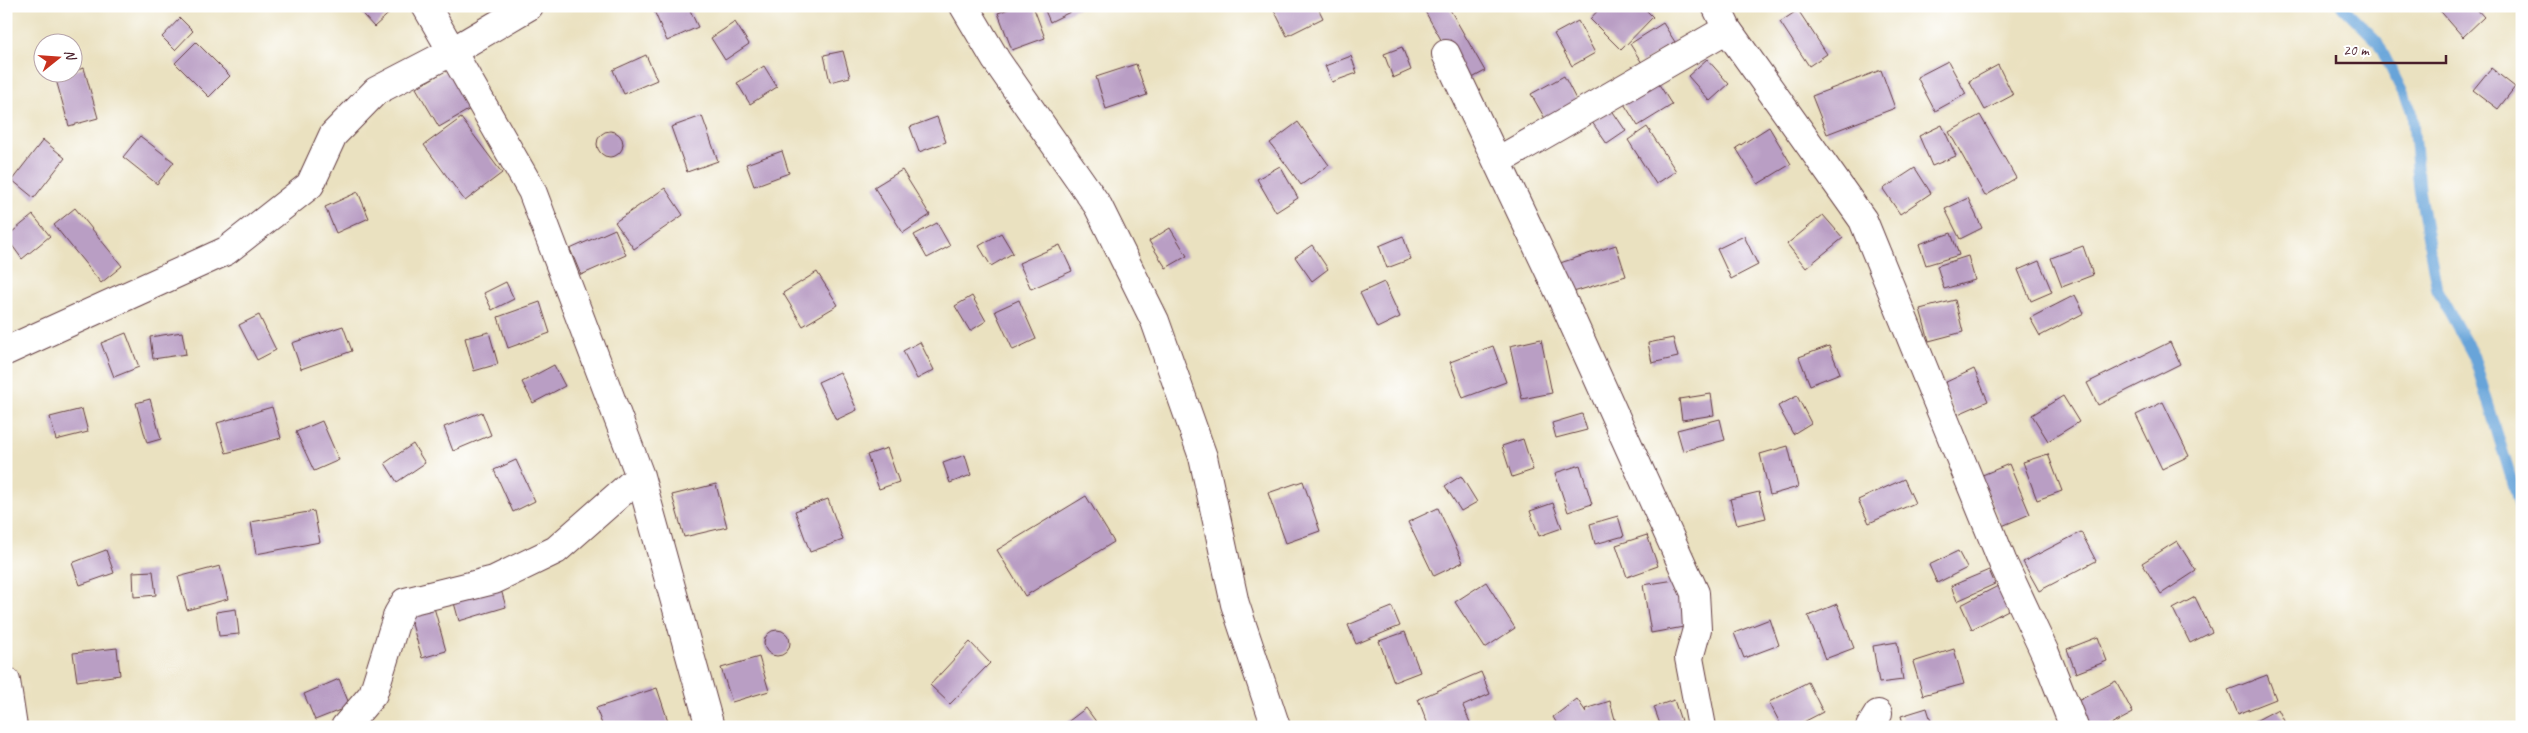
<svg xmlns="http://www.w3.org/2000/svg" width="2528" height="733" font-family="Caveat,sans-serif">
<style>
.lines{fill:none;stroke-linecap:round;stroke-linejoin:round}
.stream{stroke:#68a4d9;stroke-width:11}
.building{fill:#b99ec4}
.street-casing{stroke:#623c41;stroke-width:30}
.street{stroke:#fff;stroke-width:28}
</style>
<rect width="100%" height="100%" fill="#fff"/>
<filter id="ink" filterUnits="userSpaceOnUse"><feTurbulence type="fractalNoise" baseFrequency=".02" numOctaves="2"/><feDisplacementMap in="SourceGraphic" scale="10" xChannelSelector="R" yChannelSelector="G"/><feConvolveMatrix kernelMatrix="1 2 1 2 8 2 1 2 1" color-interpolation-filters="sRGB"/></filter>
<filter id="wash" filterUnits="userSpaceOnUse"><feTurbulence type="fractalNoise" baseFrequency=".0096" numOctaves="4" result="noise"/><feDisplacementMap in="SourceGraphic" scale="20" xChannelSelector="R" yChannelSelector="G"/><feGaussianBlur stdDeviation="1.12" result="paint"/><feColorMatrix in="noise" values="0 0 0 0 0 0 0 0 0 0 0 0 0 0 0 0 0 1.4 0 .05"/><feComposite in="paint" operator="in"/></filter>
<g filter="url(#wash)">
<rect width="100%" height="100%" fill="#eae1c0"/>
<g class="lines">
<!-- stream -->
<path class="stream" d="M 2342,6 L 2377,41 L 2412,111 L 2419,189 L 2437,290 L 2474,357 L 2522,514"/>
</g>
<g id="blocks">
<!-- building -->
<path class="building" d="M 355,6 L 397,6 L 374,27 Z
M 652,6 L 688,6 L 698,27 L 667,41 Z
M 1016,6 L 1033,6 L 1045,38 L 1012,50 L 998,13 Z
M 1043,6 L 1082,6 L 1050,22 Z
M 1272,6 L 1317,6 L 1323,18 L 1287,36 Z
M 1422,6 L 1448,6 L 1485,71 L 1465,82 Z
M 1602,6 L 1642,6 L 1653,17 L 1621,50 L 1590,19 Z
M 2436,6 L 2474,6 L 2484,17 L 2463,37 Z
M 1798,10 L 1827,54 L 1809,66 L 1780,22 Z
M 180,18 L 193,31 L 175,50 L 162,37 Z
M 1578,21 L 1595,53 L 1572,66 L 1554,34 Z
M 735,22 L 749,44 L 725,60 L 711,38 Z
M 1663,23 L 1675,42 L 1642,63 L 1630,44 Z
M 196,42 L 230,76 L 209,97 L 175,63 Z
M 1402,47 L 1411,70 L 1393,78 L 1384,54 Z
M 843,51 L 850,77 L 830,82 L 824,55 Z
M 646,55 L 657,80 L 624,94 L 613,70 Z
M 1351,56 L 1357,73 L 1332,82 L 1325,66 Z
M 1707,59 L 1729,84 L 1710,101 L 1688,76 Z
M 1948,61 L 1966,94 L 1935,111 L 1917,77 Z
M 1136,64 L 1147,95 L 1106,109 L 1096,77 Z
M 1998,65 L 2013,95 L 1985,110 L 1969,81 Z
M 764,66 L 777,87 L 750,104 L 737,83 Z
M 84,68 L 98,118 L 69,126 L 55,76 Z
M 2491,68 L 2515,87 L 2498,109 L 2473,90 Z
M 447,70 L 470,109 L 439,127 L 416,88 Z
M 1881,70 L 1895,108 L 1827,134 L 1812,96 Z
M 1564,76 L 1580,107 L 1548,124 L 1531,94 Z
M 1655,78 L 1672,105 L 1638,126 L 1621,99 Z
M 1611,109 L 1626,131 L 1607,144 L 1592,122 Z
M 1980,115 L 2016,178 L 1985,196 L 1949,132 Z
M 702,116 L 718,161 L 687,172 L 671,127 Z
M 937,117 L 946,142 L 919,152 L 910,127 Z
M 461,118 L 502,173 L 465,201 L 424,145 Z
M 1298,122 L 1329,165 L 1301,185 L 1270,143 Z
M 1942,125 L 1956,156 L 1932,166 L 1919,136 Z
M 1647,127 L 1676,171 L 1656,184 L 1628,140 Z
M 1769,127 L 1791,164 L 1758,184 L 1736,148 Z
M597 144a13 13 0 1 1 26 0a13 13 0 1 1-26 0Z
M 140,136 L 174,162 L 157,184 L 123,157 Z
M 43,140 L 65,158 L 34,198 L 12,180 Z
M 782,151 L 789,173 L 754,186 L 746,164 Z
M 1280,166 L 1298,198 L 1276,212 L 1257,179 Z
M 1915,168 L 1931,193 L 1900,214 L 1883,189 Z
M 902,170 L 930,215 L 903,233 L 874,187 Z
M 665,188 L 683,215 L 634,249 L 615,222 Z
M 358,192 L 369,218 L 336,233 L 325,207 Z
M 1968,198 L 1982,228 L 1960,239 L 1945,209 Z
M 75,208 L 122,266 L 101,283 L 54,225 Z
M 33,215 L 50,236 L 22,259 L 6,237 Z
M 1823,215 L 1843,238 L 1806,268 L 1787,244 Z
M 937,223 L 950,246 L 927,258 L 914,235 Z
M 1170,228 L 1187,256 L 1166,268 L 1149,241 Z
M 615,229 L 626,255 L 581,275 L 570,249 Z
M 1001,233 L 1013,253 L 991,266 L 979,246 Z
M 1951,233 L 1959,255 L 1926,265 L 1919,244 Z
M 1403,236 L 1411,259 L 1387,268 L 1379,246 Z
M 1744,236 L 1758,265 L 1731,279 L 1717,249 Z
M 1060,245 L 1072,271 L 1031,289 L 1019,263 Z
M 1312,245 L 1328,269 L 1312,281 L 1295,257 Z
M 1616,245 L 1626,276 L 1570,293 L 1560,263 Z
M 2083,246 L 2093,275 L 2062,287 L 2051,258 Z
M 1968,256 L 1975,280 L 1944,289 L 1937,266 Z
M 2039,261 L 2052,292 L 2031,301 L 2018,270 Z
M 817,272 L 838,305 L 803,326 L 783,293 Z
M 506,282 L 514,299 L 492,310 L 484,293 Z
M 1384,282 L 1400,317 L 1377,328 L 1360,293 Z
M 2075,295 L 2084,313 L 2040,336 L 2030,318 Z
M 972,296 L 986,321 L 970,331 L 955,306 Z
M 1019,300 L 1036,339 L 1013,350 L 995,311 Z
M 1955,300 L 1963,332 L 1929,341 L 1920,309 Z
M 540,302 L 550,333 L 508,348 L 498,317 Z
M 259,315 L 276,350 L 257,360 L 239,325 Z
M 343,326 L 352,351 L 301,369 L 292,343 Z
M 182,332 L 186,354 L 153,359 L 150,337 Z
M 489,332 L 498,364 L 474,371 L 465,338 Z
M 126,333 L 139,367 L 114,377 L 101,343 Z
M 1673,338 L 1678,357 L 1652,363 L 1648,343 Z
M 1541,339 L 1552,393 L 1522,399 L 1510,346 Z
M 920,342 L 934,370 L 917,379 L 903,351 Z
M 2170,342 L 2180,364 L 2098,405 L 2087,383 Z
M 1493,346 L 1506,382 L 1463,398 L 1450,362 Z
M 1829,346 L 1840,373 L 1810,385 L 1799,357 Z
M 554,365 L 565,386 L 533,403 L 522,382 Z
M 1974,369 L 1988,401 L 1956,415 L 1942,384 Z
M 840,372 L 857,410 L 836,420 L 818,382 Z
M 1711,394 L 1714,415 L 1682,420 L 1679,399 Z
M 1797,396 L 1811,423 L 1793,434 L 1778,406 Z
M 2063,396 L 2079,422 L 2048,441 L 2032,415 Z
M 150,399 L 161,439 L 147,443 L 136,403 Z
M 2163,402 L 2189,456 L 2162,469 L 2136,415 Z
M 272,407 L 281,438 L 226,453 L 217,423 Z
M 82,409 L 88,432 L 56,440 L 50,417 Z
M 482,412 L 491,435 L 453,451 L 444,427 Z
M 1582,414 L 1587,430 L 1556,438 L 1552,423 Z
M 1720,419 L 1725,440 L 1683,451 L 1677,430 Z
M 322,421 L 339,460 L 314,471 L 296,432 Z
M 1523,439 L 1533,470 L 1512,477 L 1502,446 Z
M 413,444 L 425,463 L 397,482 L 385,463 Z
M 1788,446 L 1798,487 L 1770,495 L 1760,454 Z
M 887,448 L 899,482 L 879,489 L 867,455 Z
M 2048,454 L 2062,491 L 2037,500 L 2023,462 Z
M 965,455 L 971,475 L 950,483 L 943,463 Z
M 516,460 L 535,501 L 513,512 L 494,470 Z
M 2009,464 L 2030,514 L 2002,526 L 1980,476 Z
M 1580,465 L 1592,504 L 1568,512 L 1555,473 Z
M 1461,476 L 1477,502 L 1461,511 L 1445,486 Z
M 1904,479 L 1915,503 L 1869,523 L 1858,500 Z
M 1303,481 L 1320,531 L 1286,543 L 1268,493 Z
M 716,484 L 727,527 L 684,537 L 672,495 Z
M 1759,492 L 1766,518 L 1737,525 L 1730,499 Z
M 1086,496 L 1114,542 L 1025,596 L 997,550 Z
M 828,499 L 843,540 L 810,552 L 795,511 Z
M 1553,503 L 1562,528 L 1539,536 L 1530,511 Z
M 1438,508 L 1463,562 L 1434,576 L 1408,522 Z
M 314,511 L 320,542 L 256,554 L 251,522 Z
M 1618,516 L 1624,536 L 1595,544 L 1590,524 Z
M 2081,532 L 2096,561 L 2039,591 L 2023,562 Z
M 1647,535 L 1658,566 L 1627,577 L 1616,545 Z
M 2177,541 L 2196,571 L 2161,594 L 2142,563 Z
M 106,550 L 114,573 L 80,585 L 72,563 Z
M 1958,551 L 1967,568 L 1937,583 L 1929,565 Z
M 220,566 L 228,599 L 187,610 L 178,577 Z
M 1989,570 L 1995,584 L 1957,601 L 1951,586 Z
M 153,571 L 156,595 L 134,597 L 133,572 Z
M 1681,579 L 1689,626 L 1651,633 L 1643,585 Z
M 1486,582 L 1515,628 L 1485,648 L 1455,602 Z
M 2000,585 L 2012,608 L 1972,629 L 1961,605 Z
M 500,586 L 506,607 L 459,621 L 453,599 Z
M 2195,597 L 2212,632 L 2190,643 L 2173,609 Z
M 432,600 L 446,651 L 422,658 L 407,607 Z
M 1837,604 L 1854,648 L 1825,659 L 1808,616 Z
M 1392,607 L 1400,626 L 1356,644 L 1348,625 Z
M 236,609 L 239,634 L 219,636 L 216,612 Z
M 1770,619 L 1779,645 L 1744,658 L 1734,633 Z
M764 643a13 13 0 1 1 26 0a13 13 0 1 1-26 0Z
M 1405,632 L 1420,672 L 1394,682 L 1379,641 Z
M 2098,637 L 2107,661 L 2076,673 L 2067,649 Z
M 970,642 L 990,663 L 950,704 L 930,685 Z
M 1897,642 L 1903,680 L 1879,683 L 1873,646 Z
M 117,648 L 120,675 L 77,681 L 73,653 Z
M 1954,649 L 1964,684 L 1923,695 L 1913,662 Z
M 759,657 L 769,691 L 732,702 L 721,668 Z
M 1481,672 L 1490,694 L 1463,706 L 1472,727 L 1429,727 L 1418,699 Z
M 2267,675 L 2276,699 L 2238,714 L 2228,690 Z
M 339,679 L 350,706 L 315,720 L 304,694 Z
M 2116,681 L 2133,713 L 2107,727 L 2087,727 L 2074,703 Z
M 1808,682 L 1823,712 L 1794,727 L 1782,727 L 1769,702 Z
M 657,688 L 670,727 L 603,727 L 596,708 Z
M 1577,699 L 1586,712 L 1585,709 L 1610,701 L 1617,727 L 1559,727 L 1553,717 Z
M 1674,700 L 1681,721 L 1661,727 L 1654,707 Z
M 1086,708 L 1100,727 L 1061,727 Z
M 1927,708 L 1933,727 L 1904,727 L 1901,716 Z
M 2278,709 L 2287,727 L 2244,727 Z"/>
</g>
</g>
<g filter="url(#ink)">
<use href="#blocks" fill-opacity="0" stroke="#623c41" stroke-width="1"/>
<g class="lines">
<!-- street casing -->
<g class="street-casing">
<path id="street" d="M 426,6 L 532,191 L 640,476 L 710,727
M 964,6 L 996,60 L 1098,206 L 1155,321 L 1203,457 L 1235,604 L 1276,727
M 1716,6 L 1727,29 L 1863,220 L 2003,563 L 2045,653 L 2074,727
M 1446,54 L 1560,294 L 1695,593 L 1697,629 L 1689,658 L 1702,727
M 1498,161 L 1727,29
M 6,351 L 226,251 L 310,185 L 333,135 L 376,91 L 451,52 L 529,6
M 6,681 L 13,727
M 345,727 L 373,694 L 398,614 L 405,602 L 494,580 L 556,550 L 640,476
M 1870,727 L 1878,714"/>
</g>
<!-- street -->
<use href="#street" class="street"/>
</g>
</g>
<!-- margin -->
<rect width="2528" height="733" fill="none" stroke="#fff" stroke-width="25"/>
<!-- north arrow -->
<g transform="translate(58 58) rotate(73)"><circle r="24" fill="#ffffff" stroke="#b7a5aa"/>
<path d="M0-4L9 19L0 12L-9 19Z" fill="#c8321e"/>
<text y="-8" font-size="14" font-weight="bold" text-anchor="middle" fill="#4a1f2b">N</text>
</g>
<!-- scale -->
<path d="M2336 55v8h110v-8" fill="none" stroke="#4a1f2b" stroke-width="2.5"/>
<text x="2343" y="55" font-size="15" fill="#4a1f2b" stroke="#ffffff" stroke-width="4" paint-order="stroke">20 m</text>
</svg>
